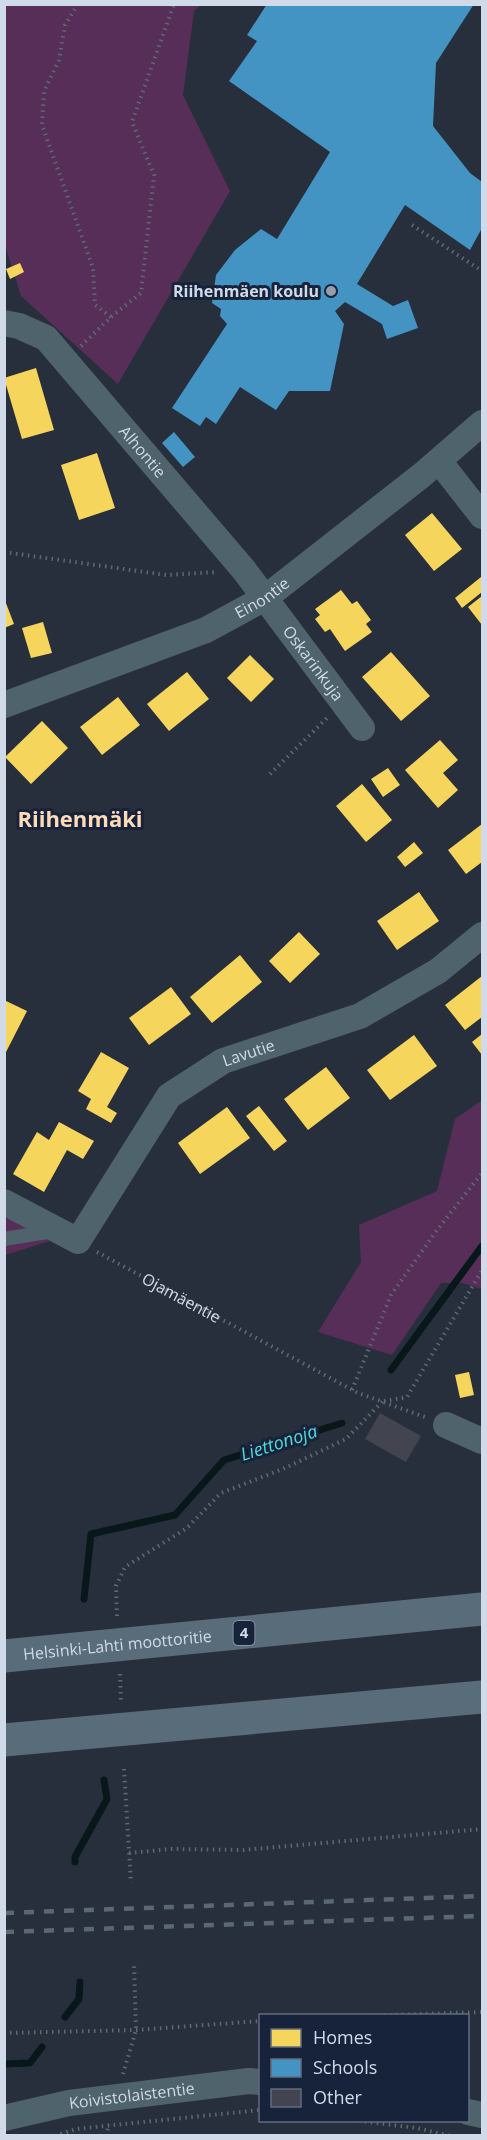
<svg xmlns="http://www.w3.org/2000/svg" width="487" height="2140" font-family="'Open Sans',sans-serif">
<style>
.green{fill:#572e58}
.homes{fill:#f6d55c}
.schools{fill:#4393c3}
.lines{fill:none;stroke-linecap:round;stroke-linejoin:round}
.stream{stroke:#081719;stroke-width:7}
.building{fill:#42444f}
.path{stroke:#5c6a72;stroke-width:4;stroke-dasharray:1.5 4.5;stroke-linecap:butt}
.service{stroke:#4f636d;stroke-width:14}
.minor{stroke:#4f636d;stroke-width:26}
.motorway{stroke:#586d79;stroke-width:33}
.rail{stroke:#5a6871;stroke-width:4.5;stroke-dasharray:10 10;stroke-linecap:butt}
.poi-dot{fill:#969eac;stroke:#17233a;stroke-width:2}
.labels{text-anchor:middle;stroke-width:6;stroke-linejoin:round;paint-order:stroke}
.shield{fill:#17233a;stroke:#99a3b4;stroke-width:1.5}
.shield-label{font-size:15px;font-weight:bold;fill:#d1dae9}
.poi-label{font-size:16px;font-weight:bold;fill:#d1dae9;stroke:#17233a;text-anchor:end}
.street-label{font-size:16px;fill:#d1dae9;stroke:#17233a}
.water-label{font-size:18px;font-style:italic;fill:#54dadb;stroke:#17233a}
.district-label{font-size:22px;font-weight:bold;fill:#fddbb8;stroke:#17233a}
</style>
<rect width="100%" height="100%" fill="#282f3c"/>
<!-- green -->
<path class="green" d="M 4,5 L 201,5 L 194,11 L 183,95 L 230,191 L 118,384 L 21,296 L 5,245 Z
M 482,1100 L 482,1289 L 462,1283 L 441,1283 L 392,1355 L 318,1332 L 361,1262 L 359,1225 L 437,1191 L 455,1119 Z
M 5,1208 L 50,1241 L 5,1255 Z"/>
<!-- homes -->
<path class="homes" d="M 20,263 L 24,272 L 10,279 L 6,269 Z
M 36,368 L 54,430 L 22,439 L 4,378 Z
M 97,453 L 115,508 L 79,520 L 61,465 Z
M 432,513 L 462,549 L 434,571 L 405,535 Z
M 481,577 L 482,592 L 462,608 L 455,598 Z
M 341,590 L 352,604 L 357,601 L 371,620 L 366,624 L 372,632 L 345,651 L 330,629 L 325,632 L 315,619 L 320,615 L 315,609 Z
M 482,596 L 482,625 L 468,607 Z
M 4,598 L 14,624 L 4,628 Z
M 43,622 L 52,653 L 31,658 L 22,628 Z
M 391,652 L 430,696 L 401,721 L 362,677 Z
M 250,655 L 274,679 L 251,702 L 227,678 Z
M 187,672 L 209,699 L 169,731 L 147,704 Z
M 118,697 L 140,725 L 102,755 L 80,727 Z
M 42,721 L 68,748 L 31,784 L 5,757 Z
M 440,740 L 458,760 L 443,773 L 458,790 L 438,808 L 405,770 Z
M 388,768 L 400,785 L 383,797 L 371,779 Z
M 362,784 L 392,820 L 366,842 L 336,806 Z
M 482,824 L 482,862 L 466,874 L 448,850 Z
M 414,842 L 423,853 L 405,867 L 397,857 Z
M 419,892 L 439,921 L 397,950 L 377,921 Z
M 299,932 L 320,954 L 290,983 L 269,961 Z
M 240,955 L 262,982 L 212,1023 L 190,997 Z
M 482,976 L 482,1017 L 465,1030 L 445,1005 Z
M 171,987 L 191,1014 L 149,1045 L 129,1018 Z
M 4,1000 L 27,1011 L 4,1056 Z
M 482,1034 L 482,1055 L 472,1042 Z
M 414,1035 L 437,1066 L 390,1100 L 367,1070 Z
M 101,1052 L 129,1068 L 107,1107 L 117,1113 L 111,1123 L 86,1109 L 91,1099 L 78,1091 Z
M 326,1067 L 350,1098 L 308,1130 L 284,1099 Z
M 259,1106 L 287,1141 L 274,1151 L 246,1116 Z
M 227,1107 L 250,1138 L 200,1174 L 178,1143 Z
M 59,1122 L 94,1141 L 83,1159 L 67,1150 L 44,1192 L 13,1174 L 37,1132 L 49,1140 Z
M 469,1372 L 474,1395 L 460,1398 L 455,1375 Z"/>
<!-- schools -->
<path class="schools" d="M 267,4 L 474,4 L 436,63 L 433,126 L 470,173 L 482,182 L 482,228 L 470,250 L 405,205 L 357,284 L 393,306 L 408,300 L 418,328 L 387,339 L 382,324 L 345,302 L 335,311 L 344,324 L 330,391 L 289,391 L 276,410 L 240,387 L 216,424 L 206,417 L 200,426 L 172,408 L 227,324 L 220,316 L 221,309 L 212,303 L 216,275 L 235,250 L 261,229 L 277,239 L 330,152 L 229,81 L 257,41 L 247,35 Z
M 174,432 L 195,457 L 183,467 L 162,443 Z"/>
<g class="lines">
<!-- stream -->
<path class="stream" d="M 391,1370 L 482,1246
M 84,1599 L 91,1534 L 175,1515 L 224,1460 L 342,1423
M 75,1862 L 75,1857 L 107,1799 L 104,1780
M 65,2017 L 79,1999 L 80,1982
M 4,2064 L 30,2063 L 42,2047"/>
</g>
<!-- building -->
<path class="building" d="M 380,1413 L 421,1436 L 406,1462 L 365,1439 Z"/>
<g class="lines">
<!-- path -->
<g class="path">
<path d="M 78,4 L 65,25 L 59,60 L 44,91 L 42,125 L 93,268 L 95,305 L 111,317"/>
<path d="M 412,225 L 482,271"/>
<path d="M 81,346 L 111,317 L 141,293 L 154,175 L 132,122 L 174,4"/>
<path d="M 4,552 L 166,575 L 216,572"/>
<path d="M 270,774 L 327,718"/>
<path id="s1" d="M 97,1252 L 358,1393 L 425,1417"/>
<path d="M 352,1390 L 391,1295 L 437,1230 L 482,1173"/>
<path d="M 384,1401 L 407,1397 L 482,1270"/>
<path d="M 117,1616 L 116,1586 L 125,1567 L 187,1528 L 221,1493 L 283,1469 L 346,1439 L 383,1401"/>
<path d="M 120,1674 L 121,1704"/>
<path d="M 124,1769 L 131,1883"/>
<path d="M 129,1853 L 171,1849 L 243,1850 L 482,1829"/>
<path d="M 360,2016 L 482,2012"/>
<path d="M 4,2033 L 136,2030 L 260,2021"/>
<path d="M 123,2074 L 136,2030 L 134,1962"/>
<path d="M 353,2120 L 417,2128 L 450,2136"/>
<path d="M 55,2136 L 76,2129 L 260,2110"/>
<path d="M 106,2136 L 109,2124"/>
</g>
<!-- service -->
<path class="service" d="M 4,1239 L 53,1231"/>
<!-- minor -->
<g class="minor">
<path id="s2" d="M 4,323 L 19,326 L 46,338 L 244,570 L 362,728"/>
<path d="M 439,461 L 482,516"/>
<path id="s3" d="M 4,705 L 206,630 L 265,598 L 422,475 L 482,423"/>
<path id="s4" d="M 4,1202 L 78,1241 L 169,1096 L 223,1061 L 360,1016 L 438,971 L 482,935"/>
<path d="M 446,1425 L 482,1441"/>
<path d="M 468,2112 L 482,2115"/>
<path id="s5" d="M 4,2118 L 69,2103 L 249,2081 L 260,2082"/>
</g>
<!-- motorway -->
<g class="motorway">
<path id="s6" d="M 4,1656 L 482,1609"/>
<path d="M 4,1740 L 482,1697"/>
</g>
<!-- rail -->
<path class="rail" d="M 4,1913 L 482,1896
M 4,1932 L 482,1916"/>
</g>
<!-- markers -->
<circle class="poi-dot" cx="331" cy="291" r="6"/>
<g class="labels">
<!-- shield labels -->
<rect class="shield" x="233.5" y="1621" width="21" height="24" rx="4.5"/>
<g class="shield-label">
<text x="244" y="1638">4</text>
</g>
<!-- poi labels -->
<g class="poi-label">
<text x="319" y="297">Riihenmäen koulu</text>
</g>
<!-- street labels -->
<g class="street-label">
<text dy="6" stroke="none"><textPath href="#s2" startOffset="194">Alhontie</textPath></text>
<text dy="6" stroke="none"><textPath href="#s3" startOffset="280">Einontie</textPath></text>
<text dy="6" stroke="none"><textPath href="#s2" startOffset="466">Oskarinkuja</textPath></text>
<text dy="6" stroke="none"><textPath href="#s4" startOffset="346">Lavutie</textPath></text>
<text dy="6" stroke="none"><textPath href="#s1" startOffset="96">Ojamäentie</textPath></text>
<text dy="6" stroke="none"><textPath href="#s6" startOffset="114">Helsinki-Lahti moottoritie</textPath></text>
<text dy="6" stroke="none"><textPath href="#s5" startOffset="130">Koivistolaistentie</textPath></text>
</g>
<!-- water labels -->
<g class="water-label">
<text transform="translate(279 1443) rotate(-18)" y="6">Liettonoja</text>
</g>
<!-- district labels -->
<g class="district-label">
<text x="80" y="827">Riihenmäki</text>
</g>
</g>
<!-- border -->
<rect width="487" height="2140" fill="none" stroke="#d1dae9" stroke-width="12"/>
<!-- legend -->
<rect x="259" y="2014" width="210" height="108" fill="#17233a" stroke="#616c80" stroke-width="1.5"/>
<rect x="271" y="2029" width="30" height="18" fill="#f6d55c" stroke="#616c80" stroke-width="1.5"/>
<text x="313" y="2044" font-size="18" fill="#d1dae9">Homes</text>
<rect x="271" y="2059" width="30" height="18" fill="#4393c3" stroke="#616c80" stroke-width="1.5"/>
<text x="313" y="2074" font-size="18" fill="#d1dae9">Schools</text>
<rect x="271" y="2089" width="30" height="18" fill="#42444f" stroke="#616c80" stroke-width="1.5"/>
<text x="313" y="2104" font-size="18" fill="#d1dae9">Other</text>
</svg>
